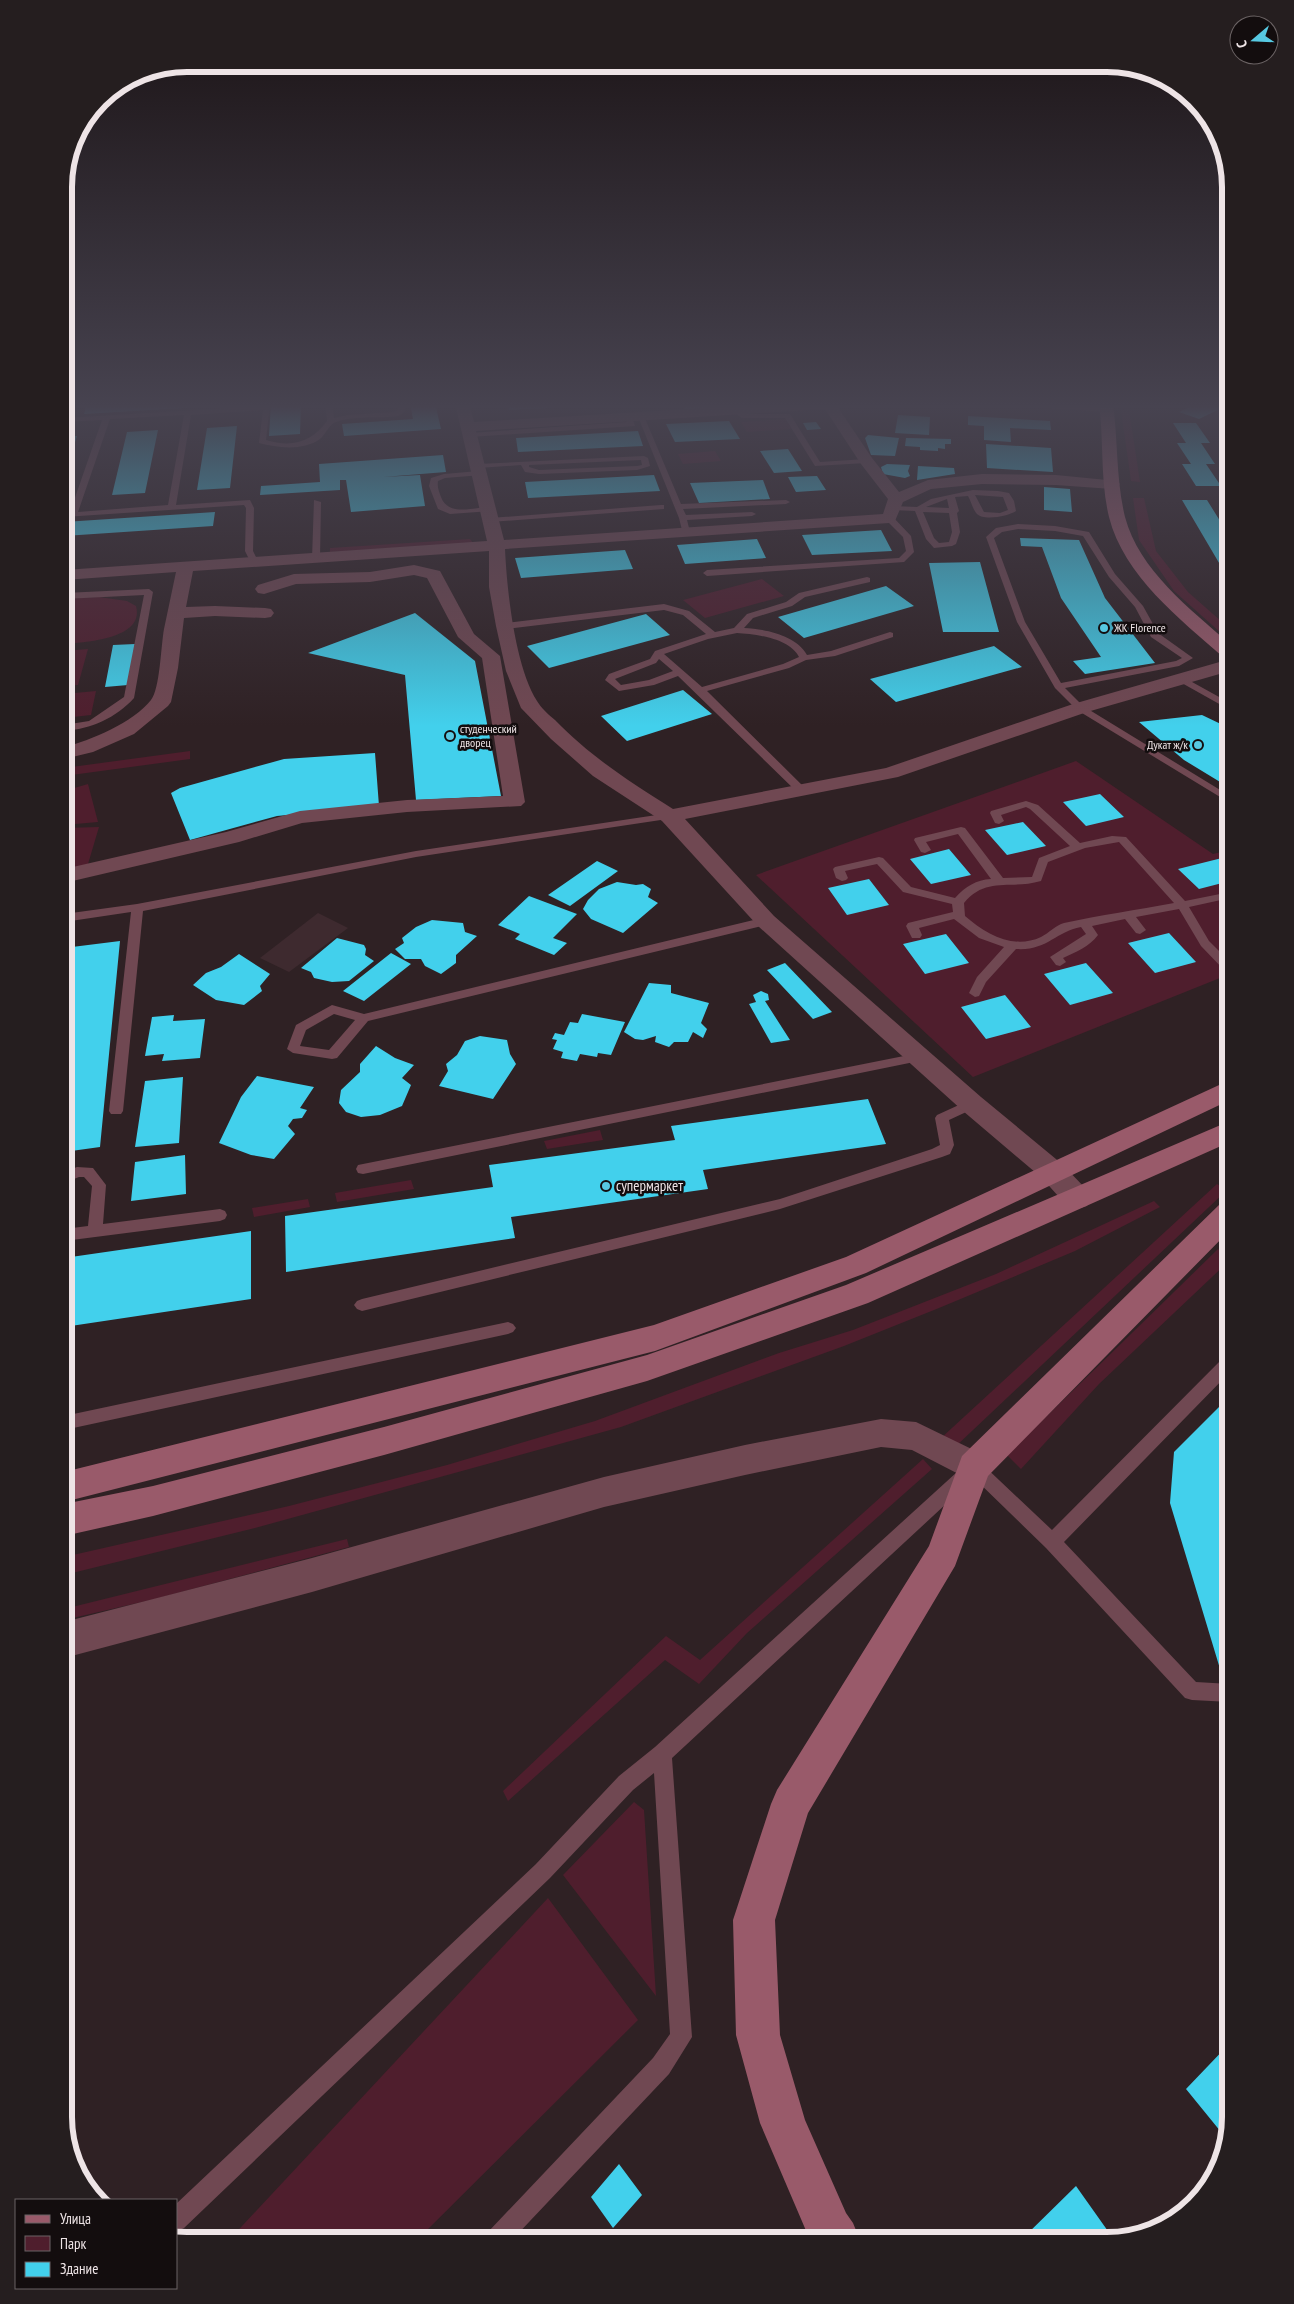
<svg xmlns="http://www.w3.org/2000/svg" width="1294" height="2304" font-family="'PT Sans Narrow',sans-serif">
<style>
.built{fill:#3e2a2f}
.green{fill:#4f1e2d}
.building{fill:#42d0ec}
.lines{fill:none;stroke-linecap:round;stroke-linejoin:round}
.lane{fill:#704852;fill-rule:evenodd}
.street{fill:#704852;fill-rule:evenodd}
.secondary{fill:#995a6a;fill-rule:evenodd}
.poi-dot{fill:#57c9e2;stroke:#130d0e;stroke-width:2}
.labels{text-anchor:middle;stroke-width:5;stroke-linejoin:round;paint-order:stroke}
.far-poi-label{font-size:12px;fill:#eee4e6;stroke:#130d0e;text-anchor:start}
.poi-label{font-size:15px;fill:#eee4e6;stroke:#130d0e;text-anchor:start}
.rim{fill:none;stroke:#eee4e6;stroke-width:6}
</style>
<rect width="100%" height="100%" fill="#2f2124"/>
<!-- built -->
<path class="built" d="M 318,913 L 348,928 L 289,972 L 260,958 Z"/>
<!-- green -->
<path class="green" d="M 1120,403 L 1128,403 L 1140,482 L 1131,481 Z
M 785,419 L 792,429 L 747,432 L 741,422 Z
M 715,451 L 721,461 L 683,464 L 678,454 Z
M 1133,498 L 1144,498 L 1156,551 L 1188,592 L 1230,629 L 1230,641 L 1174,591 L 1139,540 Z
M 470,539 L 473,543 L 330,552 L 330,548 Z
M 762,579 L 784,596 L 705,618 L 683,600 Z
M 99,597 L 127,601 L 136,606 C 145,639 85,642 64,644 L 64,599 Z
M 88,649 L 78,685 L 64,686 L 64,651 Z
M 96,691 L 91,715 L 64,718 L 64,694 Z
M 190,751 L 190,759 L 64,776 L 64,768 Z
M 1076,761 L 1213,854 L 1230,850 L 1230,974 L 973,1077 L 756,875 Z
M 88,784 L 98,822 L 64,825 L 64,791 Z
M 99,827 L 88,864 L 64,870 L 64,828 Z
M 600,1130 L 603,1140 L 547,1149 L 544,1141 Z
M 411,1180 L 414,1189 L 337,1202 L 335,1193 Z
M 1217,1184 L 1227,1190 L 954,1448 L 940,1439 Z
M 308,1199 L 310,1207 L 254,1217 L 252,1208 Z
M 1154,1201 L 1160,1207 L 1075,1251 L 939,1308 L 844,1346 L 621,1427 L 255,1528 L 64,1575 L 64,1557 L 289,1506 L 447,1465 L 595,1421 L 779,1353 L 853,1330 L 996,1274 Z
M 1218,1249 L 1230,1260 L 1099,1384 L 1021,1469 L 1007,1455 Z
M 923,1459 L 932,1469 L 747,1633 L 699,1684 L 665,1660 L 508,1801 L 503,1791 L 666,1636 L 700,1660 Z
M 347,1539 L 349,1547 L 155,1599 L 64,1620 L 64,1609 Z
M 634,1802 L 644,1810 L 656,1996 L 563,1875 Z
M 548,1898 L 638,2020 L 417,2240 L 229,2240 Z"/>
<!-- building -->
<path class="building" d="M 87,403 L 233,403 L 233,405 L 84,414 Z
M 271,403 L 301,403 L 300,434 L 269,436 Z
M 410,403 L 435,403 L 441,429 L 344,436 L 342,424 L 413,419 Z
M 508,403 L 602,403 L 602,405 L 509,410 Z
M 682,403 L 712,403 L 714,407 L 685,409 Z
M 1199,403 L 1230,403 L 1230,404 L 1199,419 L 1179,412 Z
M 898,415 L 930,417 L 929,435 L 895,433 Z
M 968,416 L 1050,421 L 1051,430 L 1010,428 L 1011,442 L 984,440 L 984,426 L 968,425 Z
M 729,421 L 740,439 L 675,442 L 666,424 Z
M 816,422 L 821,429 L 807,430 L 803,423 Z
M 1173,423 L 1196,423 L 1210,443 L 1201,443 L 1215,464 L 1206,464 L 1221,486 L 1196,486 L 1182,464 L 1191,464 L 1177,443 L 1186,443 Z
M 237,426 L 230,488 L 197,490 L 207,428 Z
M 158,430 L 145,493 L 112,495 L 127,432 Z
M 638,431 L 643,446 L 518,452 L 516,438 Z
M 868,435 L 899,438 L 895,456 L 871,455 L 865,438 Z
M 64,436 L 77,436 L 64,478 Z
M 906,438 L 951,439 L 951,444 L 945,444 L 945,449 L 938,448 L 938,451 L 920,450 L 920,447 L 905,446 Z
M 986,444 L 1051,448 L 1053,472 L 987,468 Z
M 788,449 L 802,471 L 774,473 L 760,451 Z
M 443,455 L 446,472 L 383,477 L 420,475 L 425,506 L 351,512 L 346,480 L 340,480 L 340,490 L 260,495 L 261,486 L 320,482 L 319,464 Z
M 887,464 L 910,465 L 908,471 L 910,476 L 905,478 L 883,474 L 881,467 Z
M 918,466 L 954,468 L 955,474 L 917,480 Z
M 654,475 L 660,491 L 528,498 L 525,482 Z
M 817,476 L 826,490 L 796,492 L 788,477 Z
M 763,480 L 770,499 L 699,503 L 690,483 Z
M 1044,487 L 1070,489 L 1072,512 L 1044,510 Z
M 1182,500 L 1207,500 L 1230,537 L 1230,573 L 1225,573 Z
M 215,512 L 213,526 L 64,536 L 64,522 Z
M 881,530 L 892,551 L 812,555 L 802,535 Z
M 1020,538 L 1079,540 L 1105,598 L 1155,663 L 1085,674 L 1073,661 L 1101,657 L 1061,598 L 1042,547 L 1021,546 Z
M 757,539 L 766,558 L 685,564 L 677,545 Z
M 625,550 L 633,569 L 521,578 L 515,558 Z
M 980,562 L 999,632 L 943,632 L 929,563 Z
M 886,586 L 914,606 L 804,638 L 778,617 Z
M 415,613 L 475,661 L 501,796 L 416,800 L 405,675 L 308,653 Z
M 646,614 L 670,635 L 549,668 L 527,646 Z
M 135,644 L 128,685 L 105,687 L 113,645 Z
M 994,646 L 1022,667 L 896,702 L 870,679 Z
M 683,690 L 712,714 L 627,741 L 601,716 Z
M 1202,715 L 1225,726 L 1230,730 L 1230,788 L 1184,760 L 1139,722 Z
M 375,753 L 379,806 L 277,816 L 190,840 L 171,793 L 180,788 L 284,759 Z
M 1100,794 L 1124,817 L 1086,826 L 1063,802 Z
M 1023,822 L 1046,846 L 1007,855 L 985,830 Z
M 949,849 L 971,875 L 931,884 L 910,859 Z
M 1230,856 L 1230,881 L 1199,889 L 1178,869 Z
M 597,861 L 618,871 L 570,906 L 548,895 Z
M 869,879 L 889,905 L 847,915 L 828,888 Z
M 617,882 L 636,885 L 643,884 L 651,889 L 648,897 L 658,903 L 623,933 L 591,919 L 583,909 L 588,900 L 599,889 Z
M 529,896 L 577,914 L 553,938 L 567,943 L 554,955 L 515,939 L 520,934 L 498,925 Z
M 1230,910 L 1230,924 L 1219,913 Z
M 432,920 L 463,923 L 465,932 L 477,936 L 456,955 L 456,963 L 441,974 L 425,966 L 421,959 L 405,959 L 395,949 L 404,943 L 402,938 L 416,927 Z
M 1169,933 L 1196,962 L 1155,973 L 1128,943 Z
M 946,934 L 969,963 L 925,974 L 903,944 Z
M 337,938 L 364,945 L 366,949 L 365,955 L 374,961 L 349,981 L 332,982 L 314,978 L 311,972 L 301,968 Z
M 120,941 L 100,1147 L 64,1152 L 64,948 Z
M 391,953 L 411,964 L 364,1001 L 343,991 Z
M 239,954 L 270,974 L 260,986 L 262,991 L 244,1005 L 216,1000 L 193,985 L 206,973 L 221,967 Z
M 785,963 L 832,1012 L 813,1019 L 767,970 Z
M 1086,963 L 1113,993 L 1070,1005 L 1044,974 Z
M 649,983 L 671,985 L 671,993 L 709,1003 L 701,1023 L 707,1029 L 703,1038 L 693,1032 L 688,1042 L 674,1042 L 669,1047 L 655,1042 L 656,1036 L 643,1040 L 635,1039 L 624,1032 Z
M 761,991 L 768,994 L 769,1000 L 765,1001 L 790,1040 L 771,1043 L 749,1004 L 756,1002 L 753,995 Z
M 1005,995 L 1031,1027 L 986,1039 L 961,1007 Z
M 582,1014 L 625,1022 L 611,1055 L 598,1053 L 597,1057 L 580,1054 L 577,1061 L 561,1058 L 563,1052 L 553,1049 L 557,1040 L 552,1039 L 555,1033 L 564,1035 L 570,1022 L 578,1023 Z
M 174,1015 L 173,1021 L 205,1019 L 200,1058 L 162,1061 L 164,1054 L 145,1056 L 152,1017 Z
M 480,1036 L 507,1040 L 510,1054 L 516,1064 L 493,1099 L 439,1086 L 448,1071 L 446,1064 L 457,1055 L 465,1041 Z
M 376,1046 L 395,1058 L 414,1065 L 402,1078 L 411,1085 L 402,1106 L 380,1115 L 361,1117 L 346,1112 L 339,1103 L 341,1090 L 360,1072 L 360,1064 Z
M 257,1076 L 314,1087 L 300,1108 L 307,1110 L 302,1118 L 293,1119 L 288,1126 L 295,1134 L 274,1159 L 251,1155 L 219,1143 L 241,1097 Z
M 183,1077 L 179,1143 L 135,1147 L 145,1081 Z
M 868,1099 L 886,1144 L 703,1170 L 708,1189 L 511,1217 L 515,1238 L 286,1272 L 285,1216 L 493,1187 L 489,1165 L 675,1140 L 671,1126 Z
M 185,1155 L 186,1194 L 131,1201 L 135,1162 Z
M 251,1231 L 251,1299 L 64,1327 L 64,1258 Z
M 1230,1396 L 1230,1682 L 1224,1682 L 1170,1503 L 1174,1452 Z
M 1230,2043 L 1230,2117 L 1228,2125 L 1221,2132 L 1186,2089 Z
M 619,2164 L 642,2195 L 613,2228 L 591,2197 Z
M 1076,2186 L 1110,2234 L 1104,2240 L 1021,2240 Z"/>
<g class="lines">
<!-- lane -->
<path class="lane" d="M 263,403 L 270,403 L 266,440 C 292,448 312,442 327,421 L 325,403 L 332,403 L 334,418 L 348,415 L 394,412 L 398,410 L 398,403 L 405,403 L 405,411 L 399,416 C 378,419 356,415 336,422 C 329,424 326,434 320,439 C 303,451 278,448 259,443 L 263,410 L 191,415 L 176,505 L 250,500 L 254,508 L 253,551 L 259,563 L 258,565 L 252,565 L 245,551 L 246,508 L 244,505 L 64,517 L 64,513 L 70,512 L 102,420 L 64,422 L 64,418 L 263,406 ZM 184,415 L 168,505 L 78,512 L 110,419 Z
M 714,403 L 721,403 L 724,412 L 720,412 Z
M 734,408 L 744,414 L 790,414 L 820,462 L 866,459 L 870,461 L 866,463 L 815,466 L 785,418 L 742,418 L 732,411 L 732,409 Z
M 637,414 L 644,416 L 681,504 L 786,500 L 790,502 L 786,504 L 683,509 L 686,515 L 752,512 L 756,514 L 752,516 L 687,520 L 690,532 L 683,534 L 679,518 Z
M 628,415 L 632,417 L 635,426 L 470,437 L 466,435 L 470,433 L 627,422 L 624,417 Z
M 1230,418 L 1230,430 L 1226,428 L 1226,420 Z
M 644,456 L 648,458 L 650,466 L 637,470 L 539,474 L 525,472 L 521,465 L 478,468 L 474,466 L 478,464 ZM 641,460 L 642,465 L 637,466 L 539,470 L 529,467 L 529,465 Z
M 479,471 L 483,473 L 482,475 L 445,478 L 438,481 C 437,487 439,491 441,497 C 448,516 471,508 488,507 L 491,507 L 491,511 L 450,514 L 438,509 L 429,486 L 431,478 L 444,474 Z
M 973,490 L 998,491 L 1009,493 L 1014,501 L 1016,511 C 1009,516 984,521 977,514 C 973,510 971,501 968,496 L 955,497 L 959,511 L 957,513 L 960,532 L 956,544 L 952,546 L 934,548 L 926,539 L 915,511 L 893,510 L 889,508 L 893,506 L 917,507 L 931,499 ZM 975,495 L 1003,497 L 1008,510 L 1000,513 L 984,512 ZM 947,499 L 949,508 L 926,507 ZM 923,512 L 949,513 L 952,532 L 949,542 L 939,543 L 934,538 Z
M 314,500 L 321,502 L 320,559 L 316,562 L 312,559 Z
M 661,505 L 664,505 L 664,509 L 490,522 L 486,520 L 490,518 Z
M 886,516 L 892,516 L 911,536 L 914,552 L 904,562 L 707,576 L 703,573 L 707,570 L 899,558 L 906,551 L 903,537 L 886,520 Z
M 1018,524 L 1055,526 L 1089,532 L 1115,574 L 1143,606 L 1158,633 L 1193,658 L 1179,666 L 1065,688 L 1083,706 L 1230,796 L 1230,803 L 1077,710 L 1055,688 L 1017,622 L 986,537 L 996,528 ZM 1018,529 L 1055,531 L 1083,536 L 1109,577 L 1135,607 L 1151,637 L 1182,658 L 1176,661 L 1061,683 L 1025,622 L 994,538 L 1002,532 Z
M 867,577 L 870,578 L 870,582 L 805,597 L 792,606 L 753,618 L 744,628 C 765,629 796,635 807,655 L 831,651 L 890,632 L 893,633 L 893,637 L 835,656 L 806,660 L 789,668 L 707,691 L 806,789 L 806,793 L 798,793 L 678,676 L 654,685 L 619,691 L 605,680 L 609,674 L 650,659 L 655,651 L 706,634 L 683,615 L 664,610 L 505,629 L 501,626 L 505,623 L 664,604 L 689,611 L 715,632 L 734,628 L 747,614 L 786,602 L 799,593 ZM 737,633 C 755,634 790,638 799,657 L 783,664 L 702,687 L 664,654 L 708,639 ZM 659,659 L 673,671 L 649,680 L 621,685 L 615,679 L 656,663 Z
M 149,589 L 153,592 L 134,698 C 116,718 91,729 64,731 L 64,725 L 89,721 L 124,697 L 144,595 L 64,599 L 64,593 Z
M 1183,677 L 1230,703 L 1230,710 L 1180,682 L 1180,678 Z
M 1026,801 L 1038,805 L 1080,843 L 1112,836 L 1126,837 L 1185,901 L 1230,892 L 1230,898 L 1189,907 L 1209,941 L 1230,962 L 1230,973 L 1226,972 L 1201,946 L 1179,909 L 1136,917 L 1146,930 L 1140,934 L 1136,933 L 1125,919 L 1092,926 L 1098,935 C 1089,947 1076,952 1063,958 L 1066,962 L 1060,966 L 1056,965 L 1050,957 L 1086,934 L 1081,927 C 1055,932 1047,951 1016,949 L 986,982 L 979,996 L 975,997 L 969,993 L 977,977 L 1004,947 L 979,938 L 954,919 L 919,928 L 922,935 L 920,938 L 912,938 L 906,926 L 908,923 L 953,912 L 952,904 L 903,892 L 877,864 L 845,871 L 848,878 L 846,880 L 842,881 L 836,878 L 833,869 L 835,867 L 879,857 L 883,858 L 911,887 L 955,898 C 966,886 976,880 991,879 L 958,834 L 926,842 L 931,850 L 925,853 L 921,852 L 914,840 L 915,838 L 961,827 L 965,828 L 1003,878 L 1032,877 L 1039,858 L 1070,846 L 1030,809 L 1026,807 L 1001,815 L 1004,821 L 999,824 L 995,823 L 990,813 L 991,811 ZM 1119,842 L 1174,903 C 1137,910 1100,915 1064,923 C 1056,925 1049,933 1041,937 C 1013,950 986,934 965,916 L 964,903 C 986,876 1011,890 1041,881 L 1048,862 L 1085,848 Z
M 670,813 L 674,814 L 674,818 L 416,857 L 143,911 L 123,1111 L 121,1114 L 111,1114 L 109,1111 L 131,912 L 64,922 L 64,914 L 137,904 L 416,851 Z
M 766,917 L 772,921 L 770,924 L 368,1021 L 337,1058 L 332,1059 L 293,1053 L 287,1049 L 296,1025 L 332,1005 L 364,1014 ZM 334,1014 L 355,1020 L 329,1050 L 300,1046 L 306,1030 Z
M 919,1053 L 925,1057 L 924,1060 L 363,1174 L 358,1173 L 356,1169 L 358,1165 L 363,1164 Z
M 972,1099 L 977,1101 L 979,1104 L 977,1107 L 949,1120 L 954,1145 L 950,1154 L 942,1157 L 780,1209 L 362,1311 L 357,1309 L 354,1305 L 357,1301 L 362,1299 L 780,1199 L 932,1149 L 940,1145 L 935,1118 L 937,1115 Z
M 77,1167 L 93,1168 L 106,1185 L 103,1224 L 220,1209 L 225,1211 L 227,1215 L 225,1219 L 220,1221 L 64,1241 L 64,1229 L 88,1226 L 92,1186 L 84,1177 L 79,1177 L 64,1183 L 64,1172 Z
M 508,1322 L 513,1324 L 516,1328 L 513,1332 L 508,1334 L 64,1430 L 64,1416 Z
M 1230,1355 L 1230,1372 L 1064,1542 L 1196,1682 L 1230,1684 L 1230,1702 L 1192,1700 L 1185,1698 L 1046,1548 L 974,1478 L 672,1758 L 692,2037 L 669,2074 L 512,2240 L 484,2240 L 488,2232 L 653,2058 L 670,2034 L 654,1773 L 633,1790 L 550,1878 L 184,2228 L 176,2232 L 176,2204 L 536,1864 L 619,1776 L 655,1747 L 968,1462 L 974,1460 L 980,1462 L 1052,1530 L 1224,1357 Z"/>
<!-- street -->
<path class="street" d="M 455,403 L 469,403 L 474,422 L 789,403 L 835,403 L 872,458 L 899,492 L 928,480 L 982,474 L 1056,475 L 1117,481 L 1120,484 L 1117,487 L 1112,489 L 1056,485 L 982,484 L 931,489 L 903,502 L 895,521 L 889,523 L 505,549 C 507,591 515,666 537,701 C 541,708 549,715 555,720 C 592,758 629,781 673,809 L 886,768 L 1073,704 L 1230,659 L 1230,671 L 1087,712 L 898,777 L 685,819 L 774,916 L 981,1097 L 1062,1164 L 1087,1190 L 1091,1198 L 1087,1206 L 1077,1209 L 1067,1206 L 1042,1178 L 963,1111 L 758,926 L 662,821 L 593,776 L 551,739 L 521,708 L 506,671 L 496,626 L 489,587 L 489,551 L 193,571 L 186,607 L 215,606 L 265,608 L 271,609 L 274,613 L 271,617 L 265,618 L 215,616 L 184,618 L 178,668 L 171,702 L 168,706 L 134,734 L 93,752 L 64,759 L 64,747 C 90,741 134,722 151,700 C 160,689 161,645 164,629 C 168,610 172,591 176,572 L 64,580 L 64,570 L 487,541 ZM 825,409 L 861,464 L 888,499 L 883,514 L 504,540 L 476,431 Z
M 1022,403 L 1112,405 L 1114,408 L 1107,412 L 1029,407 Z
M 414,565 L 440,571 L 474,634 L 500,656 L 525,802 L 521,806 L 407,812 L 302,823 L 239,842 L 64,883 L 64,869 L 226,832 L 300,811 L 407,800 L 503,796 L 482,658 L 458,637 L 427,578 L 414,575 L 370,582 L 296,584 L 264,594 L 258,593 L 255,589 L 258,585 L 294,574 L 370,572 Z
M 881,1419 L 916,1422 L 986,1456 L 991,1467 L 986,1478 L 974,1482 L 912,1450 L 881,1447 L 745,1475 L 604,1507 L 312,1592 L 64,1658 L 64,1622 L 312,1558 L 604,1477 L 745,1445 Z"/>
<!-- secondary -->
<path class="secondary" d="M 1099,403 L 1113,403 C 1118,441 1116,480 1125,517 C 1139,570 1190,609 1230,644 L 1230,658 L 1223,657 C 1180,619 1124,576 1109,517 C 1100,480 1104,441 1099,403 Z
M 1230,1080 L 1230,1100 L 866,1273 L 655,1351 L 64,1502 L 64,1472 L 654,1325 L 846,1257 Z
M 1230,1121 L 1230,1142 L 868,1303 L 647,1381 L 384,1455 L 153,1516 L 64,1536 L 64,1504 L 153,1486 L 384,1427 L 647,1355 L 846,1285 Z
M 1230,1201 L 1230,1230 L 988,1476 L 955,1566 L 808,1813 L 775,1920 L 780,2035 L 805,2120 L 846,2213 L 853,2223 L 860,2240 L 810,2240 L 760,2123 L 736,2035 L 733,1920 L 771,1804 L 777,1790 L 929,1546 L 962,1456 L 1220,1204 Z"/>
</g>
<!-- sky -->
<linearGradient id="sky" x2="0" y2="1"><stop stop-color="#1a1214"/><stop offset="0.56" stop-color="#474350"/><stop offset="1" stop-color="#474350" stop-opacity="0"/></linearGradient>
<rect width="1294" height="726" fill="url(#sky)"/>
<!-- markers -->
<g class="poi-dot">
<circle cx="1104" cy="628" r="5"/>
<circle cx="450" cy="736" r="5"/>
<circle cx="1198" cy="745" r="5"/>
<circle cx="606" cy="1186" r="5"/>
</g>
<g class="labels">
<!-- far-poi labels -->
<g class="far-poi-label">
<text x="1114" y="632">ЖК Florence</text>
<text x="460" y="733">студенческий<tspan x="460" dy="14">дворец</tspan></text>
<text x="1188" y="749" text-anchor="end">Дукат ж/к</text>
</g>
<!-- poi labels -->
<g class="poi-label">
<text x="616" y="1191">супермаркет</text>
</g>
</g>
<!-- crop -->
<path d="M0 0H1294V2304H0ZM187 72H1107A115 115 0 0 1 1222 187V2117A115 115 0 0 1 1107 2232H187A115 115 0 0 1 72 2117V187A115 115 0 0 1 187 72Z" fill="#251e1f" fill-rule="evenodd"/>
<path class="rim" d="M187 72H1107A115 115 0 0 1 1222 187V2117A115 115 0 0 1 1107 2232H187A115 115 0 0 1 72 2117V187A115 115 0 0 1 187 72Z"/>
<!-- legend -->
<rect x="15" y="2199" width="162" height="90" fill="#130d0e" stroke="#6b6364"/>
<rect x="25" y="2215" width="25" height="8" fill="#995a6a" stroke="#6b6364"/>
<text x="60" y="2224" font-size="15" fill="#eee4e6">Улица</text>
<rect x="25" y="2236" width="25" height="15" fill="#4f1e2d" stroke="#6b6364"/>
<text x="60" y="2249" font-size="15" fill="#eee4e6">Парк</text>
<rect x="25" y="2262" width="25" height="15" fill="#42d0ec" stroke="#6b6364"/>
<text x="60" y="2274" font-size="15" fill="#eee4e6">Здание</text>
<!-- north arrow -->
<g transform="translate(1254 40) rotate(251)"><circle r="24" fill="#130d0e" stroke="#6b6364"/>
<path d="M0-4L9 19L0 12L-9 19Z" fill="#57c9e2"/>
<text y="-8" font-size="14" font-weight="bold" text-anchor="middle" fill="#eee4e6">С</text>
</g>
</svg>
